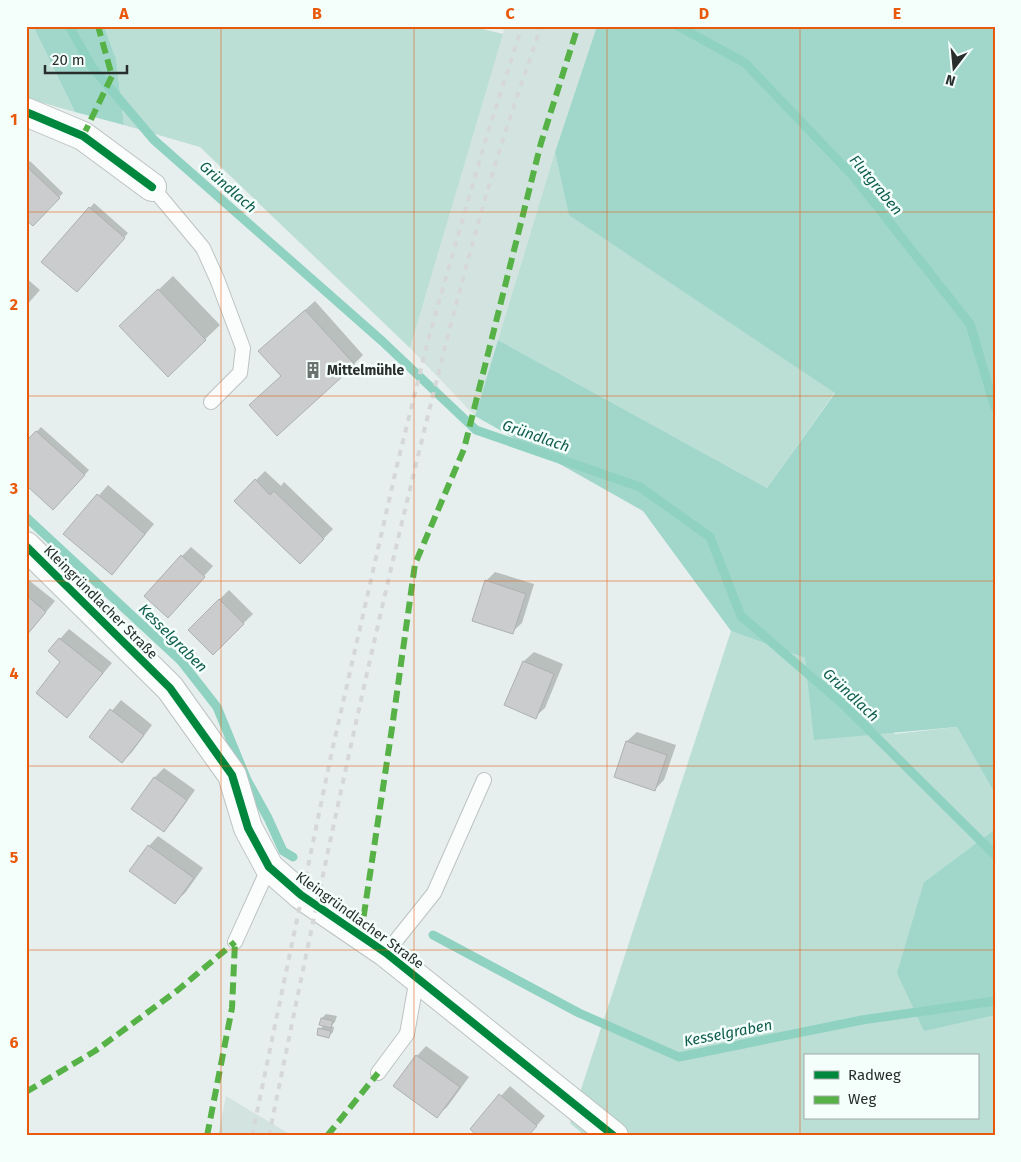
<svg xmlns="http://www.w3.org/2000/svg" width="1021" height="1162" font-family="'Fira Sans',sans-serif">
<style>
.built{fill:#d3e4e0}
.green{fill:#bbded5;fill-rule:evenodd}
.forest{fill:#a1d7ca}
.shadow{fill:#0003}
.lines{fill:none;stroke-linecap:round;stroke-linejoin:round}
.stream{stroke:#8fd2c2;stroke-width:9}
.building{fill:#cacccd;stroke:#aeb0b1}
.service-casing{stroke:#bcc3c2;stroke-width:16}
.minor-casing{stroke:#bcc3c2;stroke-width:30}
.tertiary-casing{stroke:#bcc3c2;stroke-width:30}
.service{stroke:#fbfdfc;stroke-width:14}
.minor{stroke:#fbfdfc;stroke-width:28}
.tertiary{stroke:#fbfdfc;stroke-width:28}
.rail{stroke:#d6d8d8;stroke-width:4;stroke-dasharray:6 6;stroke-linecap:butt}
.quiet{stroke:#56b246;stroke-width:6;stroke-dasharray:12 6;stroke-linecap:butt}
.cycleway-casing{stroke:#f4fefb;stroke-width:11}
.cycleway{stroke:#00873e;stroke-width:8}
.grid{fill:none;stroke:#e8590c;stroke-width:1;stroke-opacity:0.55}
.labels{text-anchor:middle;stroke-width:5;stroke-linejoin:round;paint-order:stroke}
.poi-label{font-size:14px;font-weight:bold;fill:#282e2c;stroke:#f4fefb;text-anchor:start}
.street-label{font-size:14px;fill:#282e2c;stroke:#f4fefb}
.water-label{font-size:15px;font-style:italic;fill:#105d4e;stroke:#f4fefb}
.neatline{fill:none;stroke:#e8590c;stroke-width:2}
.grid-label{font-size:16px;text-anchor:middle;font-weight:bold;fill:#e8590c}
</style>
<rect width="100%" height="100%" fill="#e6efed"/>
<!-- built -->
<path class="built" d="M 505,26 L 597,26 L 555,152 L 475,416 L 410,348 Z
M 226,1096 L 293,1136 L 218,1136 Z"/>
<!-- green -->
<path class="green" d="M 26,26 L 33,26 L 75,112 L 26,98 Z
M 104,26 L 470,26 L 503,34 L 410,348 L 200,147 L 124,125 L 116,59 Z
M 555,152 L 570,215 L 835,392 L 767,488 L 498,340 Z
M 731,631 L 805,658 L 895,734 L 957,727 L 995,794 L 995,829 L 924,882 L 994,1016 L 995,1015 L 995,1136 L 585,1136 L 570,1123 ZM 805,1056 L 977,1056 L 977,1118 L 805,1118 Z"/>
<!-- forest -->
<path class="forest" d="M 33,26 L 104,26 L 116,59 L 124,125 L 75,112 Z
M 597,26 L 995,26 L 995,794 L 957,727 L 814,740 L 805,658 L 731,631 L 643,511 L 475,416 L 498,340 L 767,488 L 835,393 L 569,215 L 555,152 Z
M 995,829 L 995,1015 L 924,1031 L 897,973 L 924,882 Z"/>
<!-- shadow -->
<path class="shadow" d="M 30,161 L 63,193 L 33,224 L 26,218 L 26,165 Z
M 94,203 L 128,233 L 81,286 L 90,208 Z
M 173,276 L 220,325 L 168,375 L 135,312 Z
M 26,278 L 40,290 L 26,306 Z
M 315,301 L 363,355 L 354,364 L 269,342 Z
M 41,427 L 89,470 L 58,504 L 26,443 Z
M 265,471 L 281,486 L 284,482 L 333,529 L 300,563 L 235,501 Z
M 108,485 L 154,524 L 121,564 L 65,534 Z
M 191,547 L 213,566 L 177,607 L 182,556 Z
M 495,572 L 534,584 L 522,623 L 512,632 L 486,581 Z
M 26,578 L 55,601 L 26,636 Z
M 229,590 L 253,614 L 213,653 L 189,630 Z
M 69,629 L 112,663 L 67,716 L 62,662 L 49,651 Z
M 534,652 L 563,664 L 545,708 L 535,717 L 506,705 L 524,661 Z
M 121,700 L 152,725 L 132,752 L 122,762 L 90,737 Z
M 637,732 L 676,745 L 664,780 L 655,789 L 616,776 L 627,741 Z
M 164,768 L 195,790 L 173,821 L 164,830 L 133,808 L 155,777 Z
M 158,836 L 203,868 L 185,893 L 175,902 L 149,846 Z
M 326,1014 L 337,1016 L 335,1022 L 331,1026 L 334,1027 L 333,1032 L 329,1036 L 320,1029 L 324,1025 L 322,1018 Z
M 426,1046 L 469,1077 L 447,1107 L 437,1116 L 417,1056 Z
M 510,1086 L 545,1116 L 528,1136 L 479,1136 L 471,1129 Z"/>
<g class="lines">
<!-- stream -->
<path class="stream" d="M 69,26 L 92,67 L 154,140 L 382,341 L 476,430 L 640,487 L 710,537 L 741,616 L 844,705 L 995,855
M 678,26 L 745,63 L 853,176 L 970,324 L 995,408
M 26,517 L 181,661 L 217,707 L 247,780 L 268,818 L 283,851 L 293,857
M 433,935 L 579,1013 L 679,1057 L 862,1020 L 995,1001"/>
</g>
<!-- building -->
<path class="building" d="M 26,166 L 60,198 L 33,226 L 26,220 Z
M 89,207 L 125,238 L 77,292 L 41,262 Z
M 158,289 L 206,340 L 168,377 L 119,326 Z
M 305,310 L 355,365 L 277,436 L 249,405 L 281,376 L 258,351 Z
M 36,431 L 85,475 L 53,510 L 26,485 L 26,441 Z
M 255,479 L 270,495 L 274,491 L 324,539 L 300,564 L 234,501 Z
M 97,494 L 145,534 L 112,575 L 63,534 Z
M 181,555 L 205,577 L 168,618 L 144,596 Z
M 485,580 L 526,594 L 513,634 L 472,621 Z
M 26,595 L 46,612 L 26,636 Z
M 219,599 L 244,624 L 213,655 L 188,630 Z
M 59,638 L 103,673 L 67,718 L 36,693 L 60,662 L 48,651 Z
M 523,661 L 554,674 L 536,719 L 504,705 Z
M 110,709 L 144,735 L 122,763 L 89,737 Z
M 626,741 L 667,755 L 655,791 L 614,777 Z
M 154,777 L 187,800 L 164,832 L 131,809 Z
M 148,845 L 194,878 L 175,904 L 129,871 Z
M 321,1018 L 333,1021 L 331,1028 L 319,1025 Z
M 318,1028 L 331,1031 L 329,1038 L 317,1035 Z
M 416,1055 L 460,1087 L 437,1118 L 393,1086 Z
M 499,1094 L 537,1126 L 528,1136 L 477,1136 L 470,1129 Z"/>
<g class="lines">
<!-- service casing -->
<g class="service-casing">
<path id="service" d="M 152,187 L 203,248 L 217,279 L 243,348 L 240,373 L 211,402
M 235,942 L 269,867
M 386,953 L 434,893 L 484,780
M 378,1073 L 407,1034 L 417,978"/>
</g>
<!-- minor casing -->
<g class="minor-casing">
<path id="minor" d="M 26,112 L 83,136 L 152,187"/>
</g>
<!-- tertiary casing -->
<g class="tertiary-casing">
<path id="tertiary" d="M 26,546 L 170,688 L 232,775 L 248,828 L 269,867 L 301,895 L 386,953 L 614,1136"/>
</g>
<!-- service -->
<use href="#service" class="service"/>
<!-- minor -->
<use href="#minor" class="minor"/>
<!-- tertiary -->
<use href="#tertiary" class="tertiary"/>
<!-- rail -->
<path class="rail" d="M 252,1136 L 332,751 L 398,461 L 430,333 L 485,142 L 522,26
M 269,1136 C 311,929 354,723 403,518 C 433,394 463,269 501,146 C 513,106 528,66 541,26"/>
<!-- quiet -->
<path class="quiet" d="M 83,136 L 112,76 L 98,26
M 361,934 L 392,728 L 415,564 L 464,449 L 541,143 L 578,26
M 26,1092 L 95,1051 L 178,990 L 235,942
M 207,1136 L 232,1008 L 235,942
M 327,1136 L 378,1073"/>
<!-- cycleway casing -->
<g class="cycleway-casing">
<path id="cycleway" d="M 26,112 L 83,136 L 152,187
M 26,546 L 170,688 L 232,775 L 248,828 L 269,867 L 301,895 L 386,953 L 614,1136"/>
</g>
<!-- cycleway -->
<use href="#cycleway" class="cycleway"/>
</g>
<!-- grid -->
<path class="grid" d="M 221,26 L 221,1136M 414,26 L 414,1136M 607,26 L 607,1136M 800,26 L 800,1136M 26,212 L 995,212M 26,396 L 995,396M 26,581 L 995,581M 26,766 L 995,766M 26,950 L 995,950"/>
<!-- icons -->
<defs>
<g id="building-bare" transform="scale(1.35)"><path d="M-4-6H4V6H1V3H-1V6H-4ZM-2.5-4.3h1.7v1.8h-1.7ZM.8-4.3h1.7v1.8H.8ZM-2.5-1h1.7V.8h-1.7ZM.8-1h1.7V.8H.8Z" fill="#6a7270" stroke="#f4fefb" stroke-width="2.5" paint-order="stroke"/></g>
</defs>
<g fill-rule="evenodd">
<use href="#building-bare" x="313" y="370"/>
</g>
<g class="labels">
<!-- poi labels -->
<g class="poi-label">
<text x="327" y="375">Mittelmühle</text>
</g>
<!-- street labels -->
<g class="street-label">
<text transform="translate(101 602) rotate(45)" y="5">Kleingründlacher Straße</text>
<text transform="translate(360 920) rotate(36)" y="5">Kleingründlacher Straße</text>
</g>
<!-- water labels -->
<g class="water-label">
<text transform="translate(876 185) rotate(50)" y="5">Flutgraben</text>
<text transform="translate(228 187) rotate(41)" y="5">Gründlach</text>
<text transform="translate(536 436) rotate(19)" y="5">Gründlach</text>
<text transform="translate(173 638) rotate(45)" y="5">Kesselgraben</text>
<text transform="translate(851 695) rotate(43)" y="5">Gründlach</text>
<text transform="translate(728 1033) rotate(-11)" y="5">Kesselgraben</text>
</g>
</g>
<!-- border -->
<rect width="1021" height="1162" fill="none" stroke="#f4fefb" stroke-width="55"/>
<!-- legend -->
<rect x="804" y="1054" width="175" height="65" fill="#f4fefb" stroke="#a2aba8"/>
<rect x="814" y="1071" width="25" height="8" fill="#00873e" stroke="#a2aba8"/>
<text x="848" y="1080" font-size="15" fill="#282e2c">Radweg</text>
<rect x="814" y="1096" width="25" height="8" fill="#56b246" stroke="#a2aba8"/>
<text x="848" y="1104" font-size="15" fill="#282e2c">Weg</text>
<!-- north arrow -->
<g transform="translate(954 68) rotate(196)" stroke="#f4fefb" stroke-width="4" paint-order="stroke">
<path d="M0-4L9 19L0 12L-9 19Z" fill="#282e2c"/>
<text y="-8" font-size="14" font-weight="bold" text-anchor="middle" fill="#282e2c">N</text>
</g>
<!-- scale -->
<path d="M45 65v8h82v-8" fill="none" stroke="#282e2c" stroke-width="2.5"/>
<text x="52" y="65" font-size="15" fill="#282e2c" stroke="#f4fefb" stroke-width="4" paint-order="stroke">20 m</text>
<rect x="28" y="28" width="966" height="1106" class="neatline"/>
<g class="grid-label">
<text x="124" y="19">A</text>
<text x="317" y="19">B</text>
<text x="510" y="19">C</text>
<text x="704" y="19">D</text>
<text x="897" y="19">E</text>
<text x="14" y="125">1</text>
<text x="14" y="310">2</text>
<text x="14" y="494">3</text>
<text x="14" y="679">4</text>
<text x="14" y="863">5</text>
<text x="14" y="1048">6</text>
</g>
</svg>
